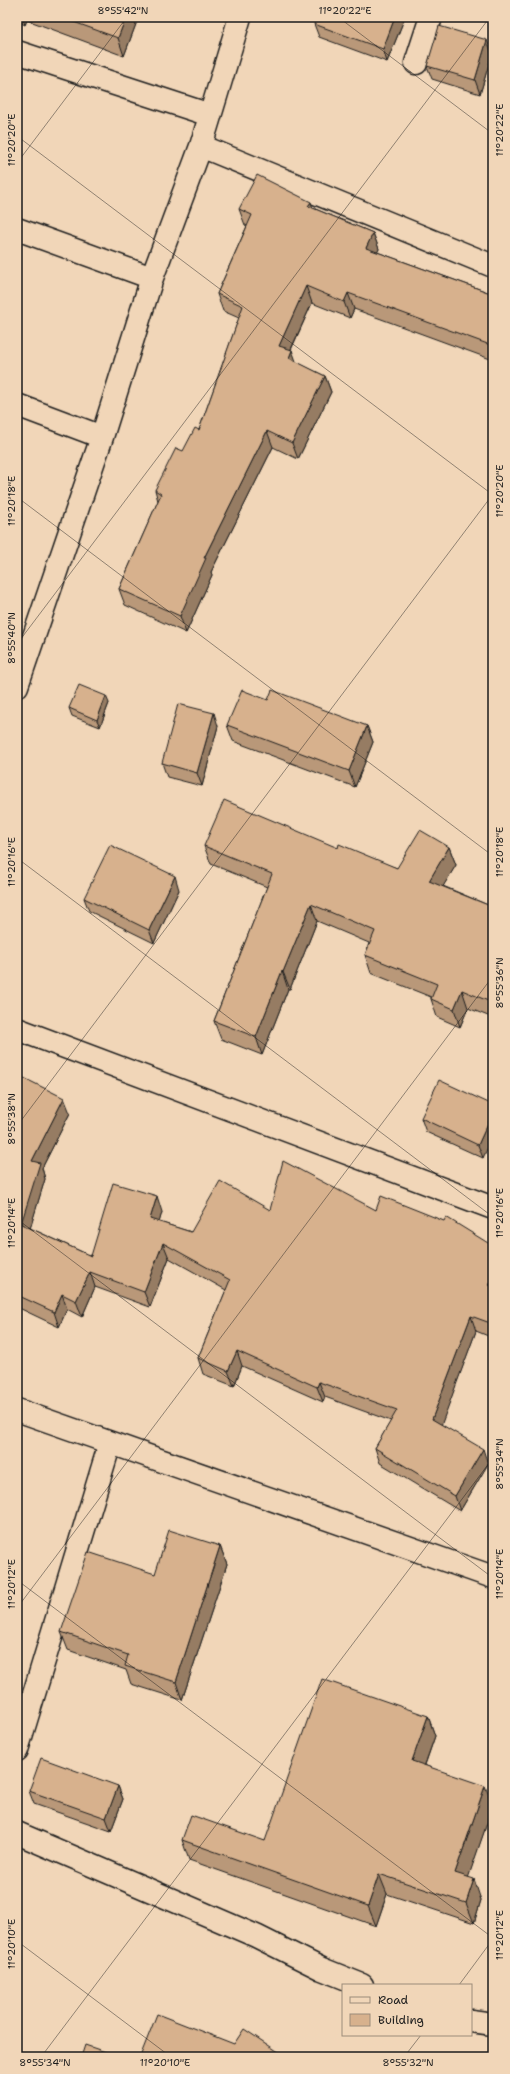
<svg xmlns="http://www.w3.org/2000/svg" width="510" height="2074" font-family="'Shantell Sans',sans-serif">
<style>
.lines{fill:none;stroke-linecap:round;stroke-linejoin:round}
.street-casing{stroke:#1c1c1c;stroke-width:25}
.street{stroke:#f1d6b8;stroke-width:22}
.wall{fill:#b99879;stroke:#1c1c1c}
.shaded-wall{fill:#967c63;stroke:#1c1c1c}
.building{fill:#d7b18d;stroke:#1c1c1c}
.ticks{fill:none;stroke:#1c1c1c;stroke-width:1;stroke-opacity:0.45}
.neatline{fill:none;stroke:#1c1c1c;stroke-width:1.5}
.ticks-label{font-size:10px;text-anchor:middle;fill:#1c1c1c}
</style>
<rect width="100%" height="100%" fill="#f1d6b8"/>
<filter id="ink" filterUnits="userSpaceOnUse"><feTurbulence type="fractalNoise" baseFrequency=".025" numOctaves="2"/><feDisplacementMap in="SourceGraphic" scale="8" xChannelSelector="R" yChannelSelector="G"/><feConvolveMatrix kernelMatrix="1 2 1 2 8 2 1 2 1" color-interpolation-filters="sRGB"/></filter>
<g filter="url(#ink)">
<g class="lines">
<!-- street casing -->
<g class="street-casing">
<path id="street" d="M 17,52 L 210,115
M 416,63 L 431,17
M 201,146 L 493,266
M 17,229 L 152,278
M 17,405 L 102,437
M 17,686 L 102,437 L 152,278 L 201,146 L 240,17
M 17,1029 L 493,1208
M 17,1410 L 493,1577
M 17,1750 L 110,1443
M 17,1833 L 256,1936 L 322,1969 L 362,1985
M 471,2021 L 493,2024"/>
</g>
<!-- street -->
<use href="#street" class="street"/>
</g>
<!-- wall -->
<path class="wall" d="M 17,17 L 134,17 L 136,24 L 124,56 L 27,20 L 25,25 L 17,21 Z
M 405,17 L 387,62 L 319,37 L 314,24 Z
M 492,54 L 480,94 L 432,79 L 427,66 Z
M 313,208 L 373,233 L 379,249 L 377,252 L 493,294 L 493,360 L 354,309 L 350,318 L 312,303 L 291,350 L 296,362 L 325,376 L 331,392 L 298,459 L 273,447 L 211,572 L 212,575 L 186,633 L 125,605 L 119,589 L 158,501 L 155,490 L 199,430 L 239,318 L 223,311 L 217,294 L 247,226 L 245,225 L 239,209 Z
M 268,700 L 367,726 L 373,742 L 355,787 L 233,741 L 227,725 Z
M 109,703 L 100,727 L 72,716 L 69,708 Z
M 218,726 L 202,786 L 167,777 L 162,763 Z
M 204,846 L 338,848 L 397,868 L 449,847 L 456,865 L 443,886 L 488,905 L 493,895 L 493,1018 L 468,1008 L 460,1027 L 437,1017 L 431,999 L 431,997 L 371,973 L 365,955 L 369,943 L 317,921 L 290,989 L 288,989 L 262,1055 L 221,1039 L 214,1021 L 267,887 L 211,864 Z
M 179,890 L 154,943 L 89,911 L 84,898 Z
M 17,1085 L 70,1113 L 42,1168 L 45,1179 L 30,1228 L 91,1256 L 162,1212 L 159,1222 L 191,1232 L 270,1210 L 376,1210 L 493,1246 L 493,1338 L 476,1331 L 441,1424 L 488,1464 L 460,1511 L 380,1463 L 375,1448 L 391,1421 L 325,1397 L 323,1402 L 242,1366 L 234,1386 L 203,1374 L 198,1358 L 226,1290 L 169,1258 L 150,1307 L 95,1287 L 82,1317 L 67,1309 L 59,1327 L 17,1307 Z
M 493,1105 L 483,1158 L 426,1132 L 421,1118 Z
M 220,1546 L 227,1564 L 182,1700 L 131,1684 L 126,1670 L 68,1650 L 61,1632 L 155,1574 Z
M 428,1716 L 435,1736 L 425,1765 L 493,1806 L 468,1877 L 481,1900 L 474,1923 L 387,1894 L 376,1926 L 189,1860 L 182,1840 L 265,1841 Z
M 118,1786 L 123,1799 L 111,1831 L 34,1804 L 29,1791 Z"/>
<!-- shaded-wall -->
<path class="shaded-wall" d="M 22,17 L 26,17 L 27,20 L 25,25 Z
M 126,17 L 134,17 L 136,24 L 124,56 L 118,38 Z
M 395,17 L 405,17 L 387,62 L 383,49 Z
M 487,40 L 492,54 L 480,94 L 475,80 Z
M 311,202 L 316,218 L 308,206 Z
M 373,233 L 379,249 L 372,264 L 366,248 Z
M 306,286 L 312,303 L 285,362 L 279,346 Z
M 348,293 L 354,309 L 350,318 L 344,302 Z
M 292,350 L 298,367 L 289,358 Z
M 325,376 L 331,392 L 298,459 L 292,443 Z
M 267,431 L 273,447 L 211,572 L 212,575 L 186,633 L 180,616 L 204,558 Z
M 106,696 L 109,703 L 100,727 L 97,720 Z
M 214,713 L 218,726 L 202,786 L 197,773 Z
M 367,726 L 373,742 L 355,787 L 349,771 Z
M 449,847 L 456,865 L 436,898 L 429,881 Z
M 175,876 L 179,890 L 154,943 L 149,930 Z
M 311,904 L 317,921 L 290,989 L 283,972 Z
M 282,971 L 288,989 L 262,1055 L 256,1037 Z
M 462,990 L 468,1008 L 460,1027 L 454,1009 Z
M 64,1098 L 70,1113 L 42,1168 L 45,1179 L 27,1239 L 21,1224 L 32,1161 Z
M 493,1112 L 493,1136 L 483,1158 L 478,1145 Z
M 157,1196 L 162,1212 L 156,1234 L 150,1219 Z
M 163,1243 L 169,1258 L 150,1307 L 144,1292 Z
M 90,1272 L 95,1287 L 82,1317 L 76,1301 Z
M 493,1279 L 493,1296 L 489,1285 Z
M 62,1294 L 67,1309 L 59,1327 L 54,1312 Z
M 471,1316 L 476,1331 L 438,1434 L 432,1419 Z
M 237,1351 L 242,1366 L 234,1386 L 228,1371 Z
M 319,1382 L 325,1397 L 323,1402 L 317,1387 Z
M 483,1449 L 488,1464 L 460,1511 L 455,1496 Z
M 220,1546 L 227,1564 L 182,1700 L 176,1682 Z
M 428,1716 L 435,1736 L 419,1781 L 412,1761 Z
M 118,1786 L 123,1799 L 111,1831 L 106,1818 Z
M 485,1786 L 493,1806 L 463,1893 L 455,1873 Z
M 379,1874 L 387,1894 L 376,1926 L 368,1906 Z
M 474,1879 L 481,1900 L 474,1923 L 466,1903 Z"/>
<!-- building -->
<path class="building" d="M 60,17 L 126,17 L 118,38 Z
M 317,17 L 395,17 L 383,49 L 314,24 Z
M 439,26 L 487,40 L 475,80 L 427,66 Z
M 257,175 L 311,202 L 308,206 L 373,233 L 366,248 L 493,294 L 493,346 L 348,293 L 344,302 L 306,286 L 279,346 L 292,350 L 289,358 L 325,376 L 292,443 L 267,431 L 204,558 L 206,558 L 180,616 L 119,589 L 161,494 L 155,490 L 176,448 L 183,451 L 195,428 L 199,430 L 243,306 L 217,294 L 252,215 L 239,209 Z
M 79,685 L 106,696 L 97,720 L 69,708 Z
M 242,690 L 268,700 L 272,690 L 367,726 L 349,771 L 227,725 Z
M 178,704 L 214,713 L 197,773 L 162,763 Z
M 224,800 L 338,848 L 339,844 L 397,868 L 420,830 L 449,847 L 429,881 L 488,905 L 493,895 L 493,1003 L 462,990 L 454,1009 L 431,999 L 437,984 L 365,955 L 375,931 L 311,904 L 283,972 L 282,971 L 256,1037 L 214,1021 L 272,874 L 204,846 Z
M 110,845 L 175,876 L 149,930 L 84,898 Z
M 22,1077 L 64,1098 L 32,1161 L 40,1163 L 21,1224 L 91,1256 L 113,1183 L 157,1196 L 150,1219 L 191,1232 L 220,1181 L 270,1210 L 283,1161 L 376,1210 L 381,1196 L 444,1221 L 446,1217 L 493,1246 L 493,1279 L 489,1285 L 493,1287 L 493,1324 L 471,1316 L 432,1419 L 483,1449 L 455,1496 L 375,1448 L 397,1410 L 319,1382 L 317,1387 L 237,1351 L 228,1371 L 198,1358 L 230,1280 L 163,1243 L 144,1292 L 90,1272 L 76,1301 L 62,1294 L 54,1312 L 17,1295 L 17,1085 L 18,1085 Z
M 439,1080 L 493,1105 L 493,1112 L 478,1145 L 421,1118 Z
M 169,1530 L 220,1546 L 176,1682 L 125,1666 L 128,1655 L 61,1632 L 88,1552 L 155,1574 Z
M 322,1679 L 428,1716 L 412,1761 L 485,1786 L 455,1873 L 474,1879 L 466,1903 L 379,1874 L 368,1906 L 182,1840 L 191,1815 L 265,1841 Z
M 41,1758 L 118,1786 L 106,1818 L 29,1791 Z
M 157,2014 L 234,2044 L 244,2029 L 286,2057 L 140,2057 Z
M 85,2045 L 120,2057 L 81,2057 Z"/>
</g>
<!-- ticks -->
<path class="ticks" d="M 338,17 L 493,134M 17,136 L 493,495M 17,163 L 127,17M 17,497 L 493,856M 17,644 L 490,17M 17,858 L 493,1217M 17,1126 L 493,494M 17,1219 L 493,1578M 17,1580 L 493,1938M 17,1608 L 493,976M 17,1941 L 171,2057M 459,1985 L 493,1939M 41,2057 L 493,1458M 404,2057 L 421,2035"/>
<!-- margin -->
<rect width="510" height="2074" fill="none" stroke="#f1d6b8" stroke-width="44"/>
<!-- legend -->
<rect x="342" y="1984" width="130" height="52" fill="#f1d6b8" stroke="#9c8c7a"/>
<rect x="350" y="1997" width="20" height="6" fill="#f1d6b8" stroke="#9c8c7a"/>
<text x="378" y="2004" font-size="12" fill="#1c1c1c">Road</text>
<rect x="350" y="2014" width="20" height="12" fill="#d7b18d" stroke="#9c8c7a"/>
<text x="378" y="2024" font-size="12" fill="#1c1c1c">Building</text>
<rect x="22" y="22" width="466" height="2030" class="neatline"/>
<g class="ticks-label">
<text x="123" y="14">8°55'42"N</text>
<text x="345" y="14">11°20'22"E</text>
<text transform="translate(499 130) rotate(-90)" y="4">11°20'22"E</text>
<text transform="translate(11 140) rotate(-90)" y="4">11°20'20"E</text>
<text transform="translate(499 491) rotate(-90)" y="4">11°20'20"E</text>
<text transform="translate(11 501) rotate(-90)" y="4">11°20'18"E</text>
<text transform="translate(11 638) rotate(-90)" y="4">8°55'40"N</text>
<text transform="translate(499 852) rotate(-90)" y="4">11°20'18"E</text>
<text transform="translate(11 862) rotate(-90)" y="4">11°20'16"E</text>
<text transform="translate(499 983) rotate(-90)" y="4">8°55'36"N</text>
<text transform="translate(11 1119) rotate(-90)" y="4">8°55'38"N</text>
<text transform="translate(499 1213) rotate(-90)" y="4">11°20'16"E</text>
<text transform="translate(11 1223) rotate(-90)" y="4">11°20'14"E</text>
<text transform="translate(499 1464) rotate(-90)" y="4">8°55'34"N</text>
<text transform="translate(499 1574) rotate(-90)" y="4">11°20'14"E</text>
<text transform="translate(11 1584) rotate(-90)" y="4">11°20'12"E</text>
<text transform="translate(499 1935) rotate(-90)" y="4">11°20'12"E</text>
<text transform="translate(11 1944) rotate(-90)" y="4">11°20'10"E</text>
<text x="45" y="2066">8°55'34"N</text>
<text x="165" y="2066">11°20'10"E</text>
<text x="408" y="2066">8°55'32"N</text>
</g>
</svg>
